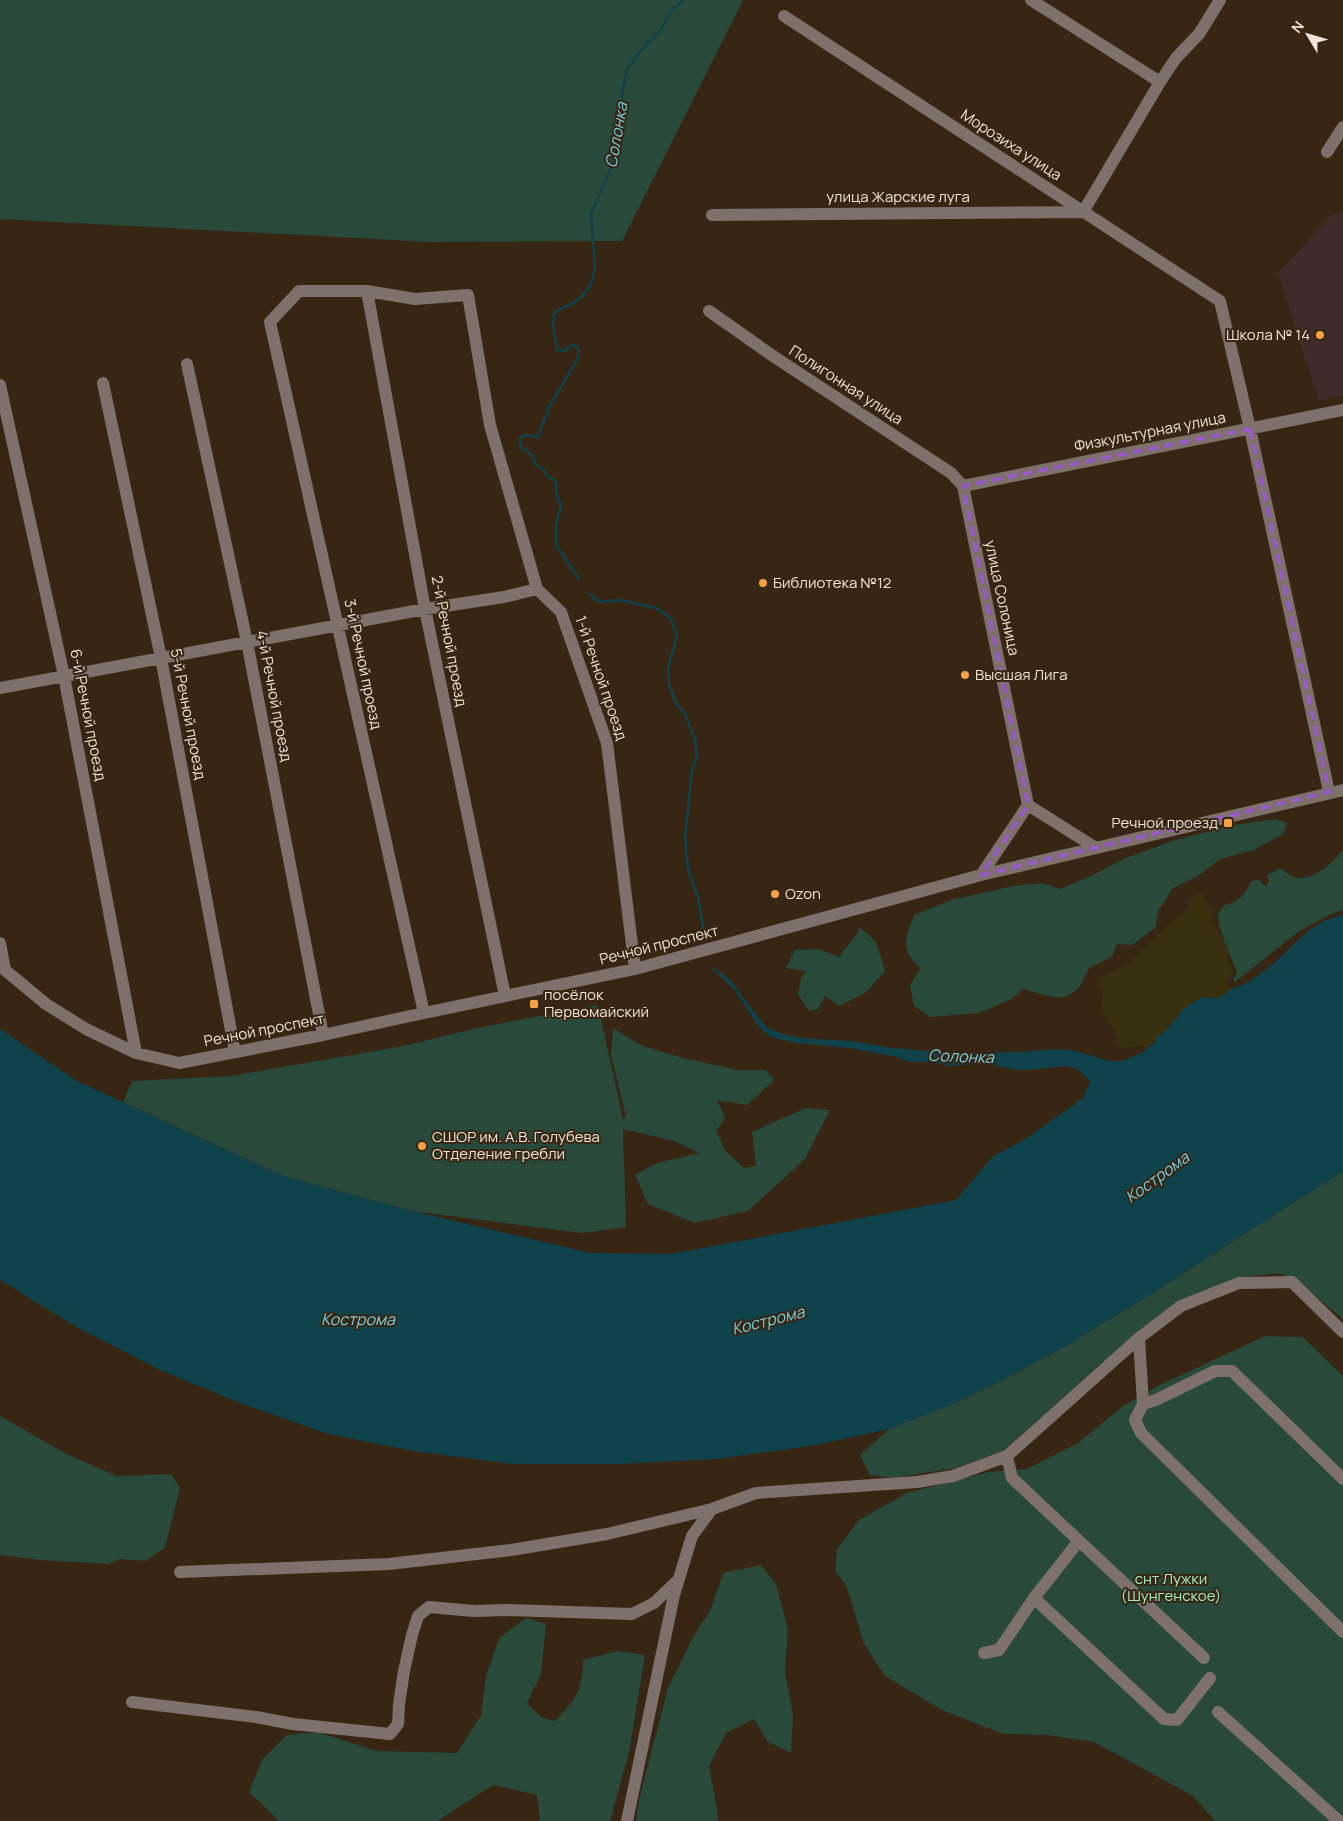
<svg xmlns="http://www.w3.org/2000/svg" width="1343" height="1821" font-family="Manrope,sans-serif">
<style>
.education{fill:#3f2b29}
.green{fill:#29493a}
.sand{fill:#393010}
.water{fill:#10424b}
.lines{fill:none;stroke-linecap:round;stroke-linejoin:round}
.stream{stroke:#10424b;stroke-width:2.5}
.minor{stroke:#7e716c;stroke-width:12}
.marked{fill:none;stroke:#985ac5;stroke-width:4;stroke-dasharray:10 6;stroke-linejoin:round}
.poi-dot{fill:#f5a246;stroke:#362613;stroke-width:2}
.labels{text-anchor:middle;stroke-width:4;stroke-linejoin:round;paint-order:stroke}
.street-label{font-size:15px;fill:#eee3d7;stroke:#362613}
.poi-label{font-size:15px;fill:#eee3d7;stroke:#362613;text-anchor:start}
.park-label{font-size:15px;fill:#a6ebc9;stroke:#362613}
.water-label{font-size:16px;font-style:italic;fill:#7bcdde;stroke:#362613}
</style>
<rect width="100%" height="100%" fill="#362613"/>
<!-- education -->
<path class="education" d="M 1343,212 L 1343,396 L 1319,401 L 1278,273 L 1332,215 Z"/>
<!-- green -->
<path class="green" d="M 0,0 L 743,0 L 622,241 L 430,242 L 0,219 Z
M 1275,819 L 1287,823 L 1283,834 L 1254,850 L 1220,859 L 1198,876 L 1173,888 L 1158,911 L 1156,927 L 1132,945 L 1117,944 L 1112,957 L 1089,968 C 1073,1007 1057,999 1023,989 L 1010,1000 L 979,1013 L 930,1017 L 914,1006 L 910,985 L 920,968 C 899,948 906,939 914,915 L 951,900 L 1013,886 L 1042,883 L 1061,889 L 1095,874 L 1126,858 L 1172,841 L 1229,826 Z
M 1343,849 L 1343,910 L 1329,915 L 1298,932 L 1235,982 L 1233,980 L 1237,973 C 1230,952 1219,935 1218,913 L 1224,905 C 1241,902 1243,895 1252,881 L 1259,880 L 1266,887 L 1269,881 L 1267,875 L 1280,868 C 1285,871 1291,877 1297,878 C 1315,879 1334,863 1343,849 Z
M 860,927 L 876,942 L 885,971 L 865,993 L 839,1006 L 825,996 L 818,1009 L 809,1011 L 798,994 L 801,978 L 806,971 L 786,968 L 795,950 L 819,949 L 839,957 C 846,945 855,940 860,927 Z
M 598,1005 L 623,1120 L 626,1116 L 611,1055 L 613,1028 L 640,1045 L 683,1058 L 738,1070 L 766,1070 L 774,1080 L 747,1105 L 717,1100 L 725,1118 L 716,1131 L 725,1150 L 744,1168 L 756,1166 L 752,1132 L 806,1108 L 830,1110 L 805,1159 L 748,1211 L 694,1223 L 648,1204 L 635,1175 L 657,1163 L 700,1153 L 674,1141 L 623,1129 L 626,1227 L 582,1233 L 412,1211 L 283,1176 L 123,1102 L 132,1081 L 231,1076 L 403,1046 L 482,1027 Z
M 1343,1171 L 1343,1319 L 1297,1281 L 1279,1273 L 1235,1278 L 1144,1327 L 1097,1367 L 1003,1451 L 955,1468 L 893,1478 L 870,1475 L 860,1455 L 889,1429 L 948,1406 L 995,1384 L 1059,1350 L 1143,1299 Z
M 1265,1336 L 1303,1337 L 1343,1376 L 1343,1821 L 1215,1821 L 1193,1796 L 1094,1742 L 1047,1735 L 1003,1734 L 942,1710 L 885,1676 L 864,1644 L 846,1585 L 835,1571 L 837,1549 L 859,1520 L 907,1493 L 989,1472 L 1027,1469 L 1078,1443 L 1123,1406 L 1160,1385 Z
M 0,1416 L 68,1455 L 117,1476 L 171,1474 L 180,1488 L 165,1548 L 145,1561 L 120,1559 L 108,1564 L 40,1560 L 0,1555 Z
M 761,1565 L 776,1584 L 788,1629 L 785,1672 L 793,1715 L 791,1753 L 768,1742 L 754,1719 L 726,1733 L 709,1766 L 717,1809 L 718,1821 L 636,1821 L 639,1800 L 668,1688 L 693,1637 L 711,1609 L 723,1573 Z
M 526,1618 L 546,1624 L 541,1674 L 527,1703 L 542,1718 L 555,1721 C 575,1700 583,1690 583,1660 L 618,1651 L 645,1655 L 629,1753 L 610,1821 L 540,1821 L 537,1795 L 493,1785 L 437,1821 L 279,1821 L 249,1792 L 262,1760 L 287,1735 L 317,1732 L 377,1751 L 457,1753 L 481,1715 L 486,1676 L 499,1638 Z"/>
<!-- sand -->
<path class="sand" d="M 1199,894 L 1203,894 L 1210,909 L 1214,914 L 1214,922 L 1229,954 L 1227,957 L 1233,971 L 1226,982 L 1227,985 L 1231,989 L 1219,998 L 1203,997 L 1181,1011 L 1166,1030 L 1158,1036 L 1148,1048 L 1140,1045 L 1121,1049 L 1112,1026 L 1101,1014 L 1103,991 L 1098,984 L 1099,978 L 1128,964 L 1168,925 L 1184,912 L 1193,897 Z"/>
<!-- water -->
<path class="water" d="M 1343,915 L 1343,1171 L 1143,1299 L 1059,1350 L 995,1384 L 948,1406 L 889,1429 L 816,1445 L 717,1459 L 618,1464 L 513,1464 L 413,1451 L 328,1434 L 240,1403 L 160,1370 L 78,1328 L 0,1280 L 0,1029 L 75,1080 L 283,1176 L 412,1211 L 591,1253 L 671,1254 L 956,1200 L 992,1157 L 1027,1138 L 1083,1098 L 1090,1081 L 1077,1069 L 1066,1066 L 1028,1070 L 1016,1070 L 983,1063 L 951,1066 L 927,1062 L 909,1062 L 897,1057 L 849,1048 L 796,1043 L 771,1037 L 760,1028 L 735,991 L 713,969 L 711,965 L 731,981 L 762,1022 L 768,1028 L 777,1032 L 799,1038 L 851,1041 L 886,1047 L 923,1051 L 937,1050 L 953,1053 L 1019,1052 L 1054,1049 L 1072,1050 L 1110,1061 L 1122,1061 L 1143,1052 L 1153,1044 L 1158,1036 L 1166,1030 L 1178,1016 L 1181,1011 L 1193,1002 L 1203,997 L 1219,998 L 1231,989 L 1247,983 L 1272,965 L 1309,930 L 1326,920 Z"/>
<g class="lines">
<!-- stream -->
<path class="stream" d="M 579,579 L 556,545 L 556,525 L 561,506 L 556,492 L 556,482 L 548,476 L 543,469 L 536,465 L 532,455 L 521,447 L 520,437 L 526,435 L 538,437 L 549,407 L 578,358 L 579,350 L 575,345 L 570,346 L 565,351 L 557,350 L 553,326 L 554,314 L 560,309 L 574,303 L 584,294 L 591,284 L 595,268 L 591,214 L 611,168 L 617,146 L 623,87 L 627,69 L 640,52 L 660,31 L 671,11 L 683,0
M 590,594 L 599,602 L 620,600 L 656,608 L 669,617 L 672,622 L 677,635 L 668,669 L 669,685 L 675,701 L 685,714 L 695,739 L 697,757 L 692,770 L 685,838 L 688,869 L 698,897 L 704,933"/>
<!-- minor -->
<path class="minor" d="M 1031,0 L 1160,82
M 784,16 L 1220,301 L 1250,429 L 1329,792
M 1327,152 L 1343,127
M 712,215 L 1083,212 L 1160,82 L 1176,58 L 1199,34 L 1220,0
M 367,291 L 425,609 L 505,996
M 709,311 L 773,356 L 951,473 L 963,486
M 187,364 L 247,642 L 323,1035
M 103,383 L 161,658 L 235,1052
M 0,385 L 64,676 L 136,1053
M 963,486 L 1343,410
M 963,486 L 1028,805
M 0,688 L 425,609 L 504,597 L 537,589
M 1028,805 L 1096,848
M 981,875 L 1028,805
M 0,943 L 5,970
M 0,966 L 46,1004 L 86,1029 L 136,1053 L 179,1063 L 323,1035 L 424,1013 L 635,969 L 981,875 L 1343,790
M 424,1013 L 270,322 L 299,291 L 367,291 L 415,299 L 468,295 L 490,425 L 537,589 L 561,612 L 607,743 L 635,969
M 1139,1338 L 1143,1404 L 1135,1420 L 1141,1433 L 1343,1632
M 1143,1404 L 1156,1400 L 1215,1371 L 1232,1371 L 1343,1479
M 1007,1456 L 1012,1478 L 1204,1658
M 1078,1542 L 1034,1598 L 1164,1719 L 1177,1720 L 1210,1678
M 180,1572 L 389,1564 L 511,1550 L 607,1534 L 712,1509
M 984,1653 L 999,1650 L 1034,1598
M 132,1702 L 256,1717 L 293,1724 L 390,1734 L 398,1724 L 399,1704 L 404,1671 L 412,1635 L 418,1616 L 429,1607 L 474,1611 L 506,1610 L 632,1614 L 654,1603 L 676,1582
M 1218,1712 L 1339,1821
M 627,1821 L 674,1595 L 692,1536 L 712,1509 L 756,1493 L 917,1482 L 953,1476 L 1007,1456 L 1139,1338 L 1181,1306 L 1239,1283 L 1292,1282 L 1343,1332"/>
</g>
<!-- marked area -->
<path class="marked" d="M 1250,429 L 1329,792 L 981,875 L 1028,805 L 963,486 Z"/>
<!-- markers -->
<g class="poi-dot">
<circle cx="1320" cy="335" r="5"/>
<circle cx="763" cy="583" r="5"/>
<circle cx="965" cy="675" r="5"/>
<rect x="1223" y="818" width="10" height="10" rx="2.5"/>
<circle cx="775" cy="894" r="5"/>
<rect x="529" y="999" width="10" height="10" rx="2.5"/>
<circle cx="422" cy="1146" r="5"/>
</g>
<g class="labels">
<!-- street labels -->
<g class="street-label">
<text transform="translate(1011 145) rotate(33)" y="5">Морозиха улица</text>
<text x="898" y="202">улица Жарские луга</text>
<text transform="translate(846 385) rotate(33)" y="5">Полигонная улица</text>
<text transform="translate(1150 432) rotate(-11)" y="5">Физкультурная улица</text>
<text transform="translate(1002 598) rotate(78)" y="5">улица Солоница</text>
<text transform="translate(449 641) rotate(79)" y="5">2-й Речной проезд</text>
<text transform="translate(363 664) rotate(78)" y="5">3-й Речной проезд</text>
<text transform="translate(601 678) rotate(71)" y="5">1-й Речной проезд</text>
<text transform="translate(274 696) rotate(79)" y="5">4-й Речной проезд</text>
<text transform="translate(188 714) rotate(79)" y="5">5-й Речной проезд</text>
<text transform="translate(88 715) rotate(79)" y="5">6-й Речной проезд</text>
<text transform="translate(659 945) rotate(-14)" y="5">Речной проспект</text>
<text transform="translate(264 1030) rotate(-11)" y="5">Речной проспект</text>
</g>
<!-- poi labels -->
<g class="poi-label">
<text x="1310" y="340" text-anchor="end">Школа № 14</text>
<text x="773" y="588">Библиотека №12</text>
<text x="975" y="680">Высшая Лига</text>
<text x="1218" y="828" text-anchor="end">Речной проезд</text>
<text x="785" y="899">Ozon</text>
<text x="544" y="1000">посёлок<tspan x="544" dy="17">Первомайский</tspan></text>
<text x="432" y="1142">СШОР им. А.В. Голубева<tspan x="432" dy="17">Отделение гребли</tspan></text>
</g>
<!-- park labels -->
<g class="park-label">
<text x="1171" y="1584">снт Лужки<tspan x="1171" dy="17">(Шунгенское)</tspan></text>
</g>
<!-- water labels -->
<g class="water-label">
<text transform="translate(616 135) rotate(-80)" y="6">Солонка</text>
<text transform="translate(961 1056) rotate(2)" y="6">Солонка</text>
<text transform="translate(1157 1177) rotate(-36)" y="6">Кострома</text>
<text x="358" y="1325">Кострома</text>
<text transform="translate(768 1320) rotate(-14)" y="6">Кострома</text>
</g>
</g>
<!-- north arrow -->
<g transform="translate(1308 35) rotate(308)" stroke="#362613" stroke-width="4" paint-order="stroke">
<path d="M0-4L9 19L0 12L-9 19Z" fill="#eee3d7"/>
<text y="-8" font-size="14" font-weight="bold" text-anchor="middle" fill="#eee3d7">N</text>
</g>
</svg>
